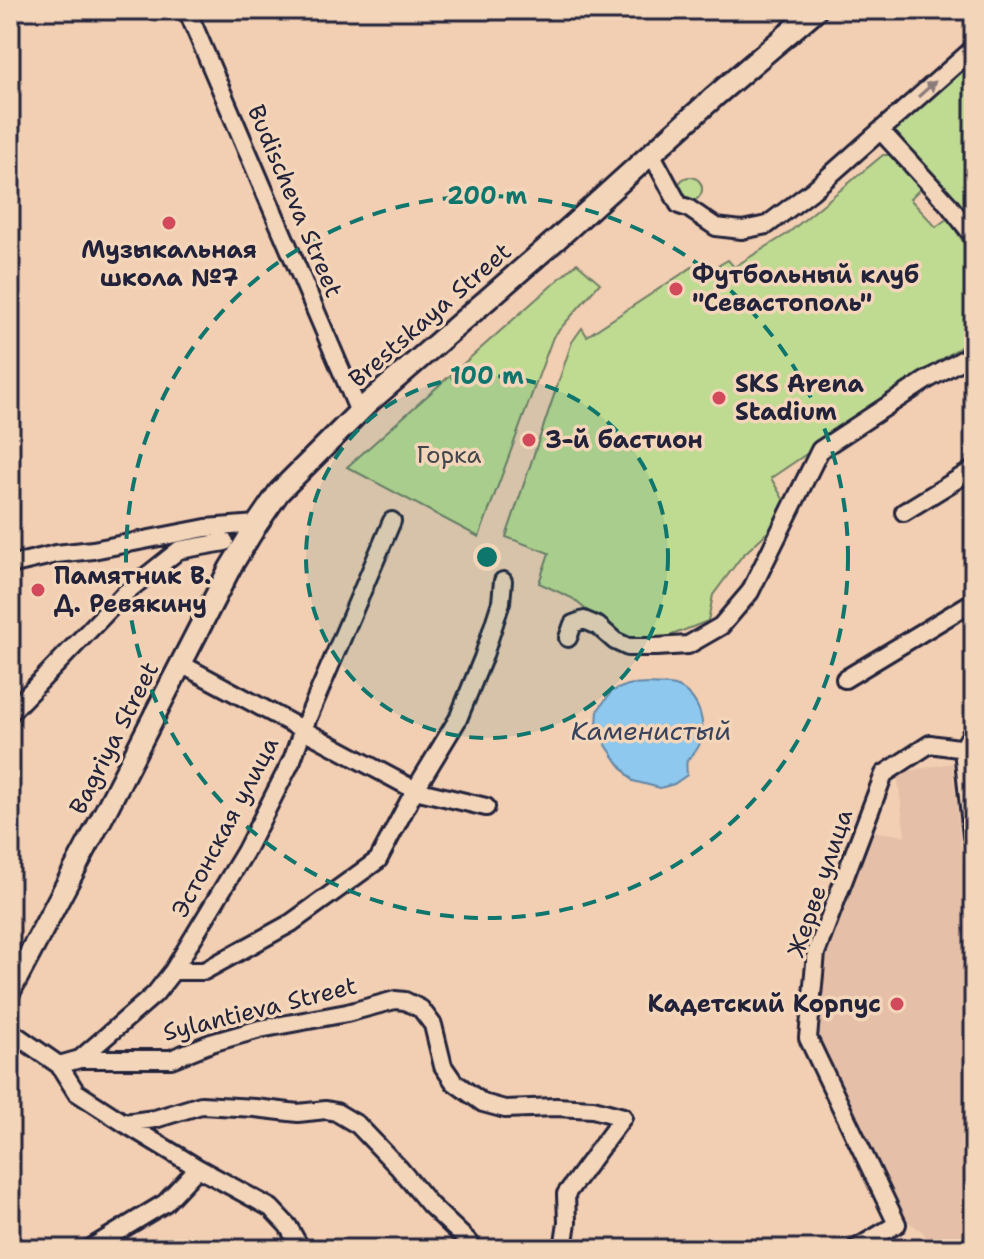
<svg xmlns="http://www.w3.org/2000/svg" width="984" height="1259" font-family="'Shantell Sans',sans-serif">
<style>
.built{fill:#e5bfa7}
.green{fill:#bfda91;stroke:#707e66;stroke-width:2}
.water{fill:#8ec8ee;stroke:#6386a6;stroke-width:2}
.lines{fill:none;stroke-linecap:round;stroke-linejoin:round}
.minor-casing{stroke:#22223b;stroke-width:22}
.major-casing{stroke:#22223b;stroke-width:26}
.minor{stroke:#f3d5b9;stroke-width:16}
.major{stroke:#f3d5b9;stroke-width:20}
.oneway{fill:#8a7c7a}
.ring{fill:none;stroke:#0f766e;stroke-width:4;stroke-dasharray:14 10}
.poi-dot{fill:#d1495b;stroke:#f3d5b9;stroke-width:3}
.labels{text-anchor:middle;stroke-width:7;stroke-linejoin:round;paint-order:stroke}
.street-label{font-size:24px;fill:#22223b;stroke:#f3d5b9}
.poi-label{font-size:24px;font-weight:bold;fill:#22223b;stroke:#f3d5b9;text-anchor:start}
.park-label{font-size:24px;fill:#41474c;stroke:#f3d5b9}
.water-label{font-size:26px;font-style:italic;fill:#38435f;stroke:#f3d5b9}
.centre{fill:#0f766e;stroke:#f3d5b9;stroke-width:4}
.ring-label{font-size:24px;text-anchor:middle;font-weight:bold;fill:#0f766e;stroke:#f3d5b9;stroke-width:7;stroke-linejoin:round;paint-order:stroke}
</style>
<rect width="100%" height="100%" fill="#f2ceb2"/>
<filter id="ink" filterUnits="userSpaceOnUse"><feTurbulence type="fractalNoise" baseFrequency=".0125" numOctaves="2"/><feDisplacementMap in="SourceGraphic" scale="16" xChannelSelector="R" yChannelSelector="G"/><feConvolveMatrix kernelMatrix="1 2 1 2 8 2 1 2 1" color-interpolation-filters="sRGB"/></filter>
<g filter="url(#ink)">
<!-- built -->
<path class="built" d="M 952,763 L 974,968 L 974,1249 L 932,1249 L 923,1232 L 898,1215 L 816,1041 L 827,953 L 866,830 L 905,836 L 897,773 Z"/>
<!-- green -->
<path class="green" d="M 974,58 L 974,232 L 890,134 Z
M 883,155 L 893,155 L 921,188 L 910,199 L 936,227 L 948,218 L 974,259 L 974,338 L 885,397 L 886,400 L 771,478 L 790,511 L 742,556 L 713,595 L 708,621 L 659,640 L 626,643 L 572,598 L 539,583 L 549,553 L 506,537 L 572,342 L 582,328 L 587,336 L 703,260 L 709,271 L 728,260 L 734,267 L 787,234 Z
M678 189a12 12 0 1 1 24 0a12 12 0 1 1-24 0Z
M 577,263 L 600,283 L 553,337 L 479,537 L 347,467 Z"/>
<!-- water -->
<path class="water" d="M 650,684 C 657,685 668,684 675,686 C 699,693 710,729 697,749 C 688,763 685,753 687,775 L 674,784 L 660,788 L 633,781 L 618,763 L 604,742 L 597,727 L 598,710 L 612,691 L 628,685 Z"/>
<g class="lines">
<!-- minor casing -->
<g class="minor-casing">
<path id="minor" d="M 187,10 L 359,412
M 881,131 L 948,204 L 974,237
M 651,153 L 679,205 L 688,208 L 716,227 L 742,230 L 767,225 L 812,191 L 974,48
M 904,512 L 974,469
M 10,565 L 56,554 L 93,550 L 206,528 L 257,524
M 568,638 L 573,624 L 584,620 L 598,626 L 615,641 L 628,647 L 656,647 L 688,645 L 721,626 L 750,592 L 820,450 L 925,381 L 974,353
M 181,664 L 415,790 L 486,807
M 845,679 L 974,601
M 10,713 L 125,593 L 179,550 L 225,542
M 173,971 L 204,971 L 291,923 L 378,860 L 415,790 L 458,719 L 483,658 L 501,602 L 503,581
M 10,1031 L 59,1065 L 76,1092 L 124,1123 L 198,1168 L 271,1208 L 288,1226 L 301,1249
M 80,1059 L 171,1059 L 211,1043 L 260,1029 L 347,1013 L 395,1000 L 405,1001 L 421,1009 L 433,1025 L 443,1066 L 454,1082 L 483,1103 L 505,1109 L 556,1107 L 593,1109 L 623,1117 L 566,1194 L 567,1222 L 563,1249
M 59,1065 L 80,1059 L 155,994 L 173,971 L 245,852 L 292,760 L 303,729 L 392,521
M 124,1123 L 155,1119 L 201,1105 L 255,1108 L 298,1113 L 326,1110 L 336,1112 L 358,1125 L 399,1168 L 430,1205 L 469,1242 L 473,1249
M 897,1224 L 808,1038 L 816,953 L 884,774 L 930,744 L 965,749
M 89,1249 L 165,1203 L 198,1168
M 855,1249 L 897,1224"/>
</g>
<!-- major casing -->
<g class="major-casing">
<path id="major" d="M 974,733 L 965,749 L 974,836
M 10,991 L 105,812 L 230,568 L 257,524 L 279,492 L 367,404 L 557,239 L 714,97 L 816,10"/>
</g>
<!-- minor -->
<use href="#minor" class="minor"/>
<!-- major -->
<use href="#major" class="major"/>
</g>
<!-- one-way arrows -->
<defs><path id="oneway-solid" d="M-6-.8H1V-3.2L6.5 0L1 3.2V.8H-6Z" transform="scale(2)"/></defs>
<use class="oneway" href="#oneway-solid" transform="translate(927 89) rotate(-42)"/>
</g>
<!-- distance rings -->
<circle cx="487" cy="557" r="181" fill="#0f766e" fill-opacity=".12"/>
<g class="ring">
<circle cx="487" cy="557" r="181"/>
<circle cx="487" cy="557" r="361"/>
</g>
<!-- markers -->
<g class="poi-dot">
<circle cx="169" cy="223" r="8"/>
<circle cx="676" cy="289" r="8"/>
<circle cx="719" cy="398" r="8"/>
<circle cx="529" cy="440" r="8"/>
<circle cx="38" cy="590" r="8"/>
<circle cx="897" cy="1004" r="8"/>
</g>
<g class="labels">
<!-- street labels -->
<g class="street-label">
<text transform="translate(295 201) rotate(67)" y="8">Budischeva Street</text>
<text transform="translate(430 315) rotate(-41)" y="8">Brestskaya Street</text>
<text transform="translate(114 738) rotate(-63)" y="8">Bagriya Street</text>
<text transform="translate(225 827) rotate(-62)" y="8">Эстонская улица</text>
<text transform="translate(820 883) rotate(-71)" y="8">Жерве улица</text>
<text transform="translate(260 1009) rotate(-14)" y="8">Sylantieva Street</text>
</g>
<!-- poi labels -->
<g class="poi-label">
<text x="169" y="258" text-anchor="middle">Музыкальная<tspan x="169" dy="28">школа №7</tspan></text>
<text x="692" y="283">Футбольный клуб<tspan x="692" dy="28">"Севастополь"</tspan></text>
<text x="735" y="392">SKS Arena<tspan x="735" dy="28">Stadium</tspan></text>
<text x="545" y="448">3-й бастион</text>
<text x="54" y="584">Памятник В.<tspan x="54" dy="28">Д. Ревякину</tspan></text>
<text x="881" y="1012" text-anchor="end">Кадетский Корпус</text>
</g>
<!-- park labels -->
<g class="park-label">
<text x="449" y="463">Горка</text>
</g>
<!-- water labels -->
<g class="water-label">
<text x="651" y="740">Каменистый</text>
</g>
</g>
<circle cx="487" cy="557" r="12" class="centre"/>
<g class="ring-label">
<text x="487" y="204">200 m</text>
<text x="487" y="384">100 m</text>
</g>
<!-- margin -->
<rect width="984" height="1259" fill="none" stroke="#f3d5b9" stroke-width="40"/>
<rect x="20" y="20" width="944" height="1219" fill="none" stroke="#22223b" stroke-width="3" filter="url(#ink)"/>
</svg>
